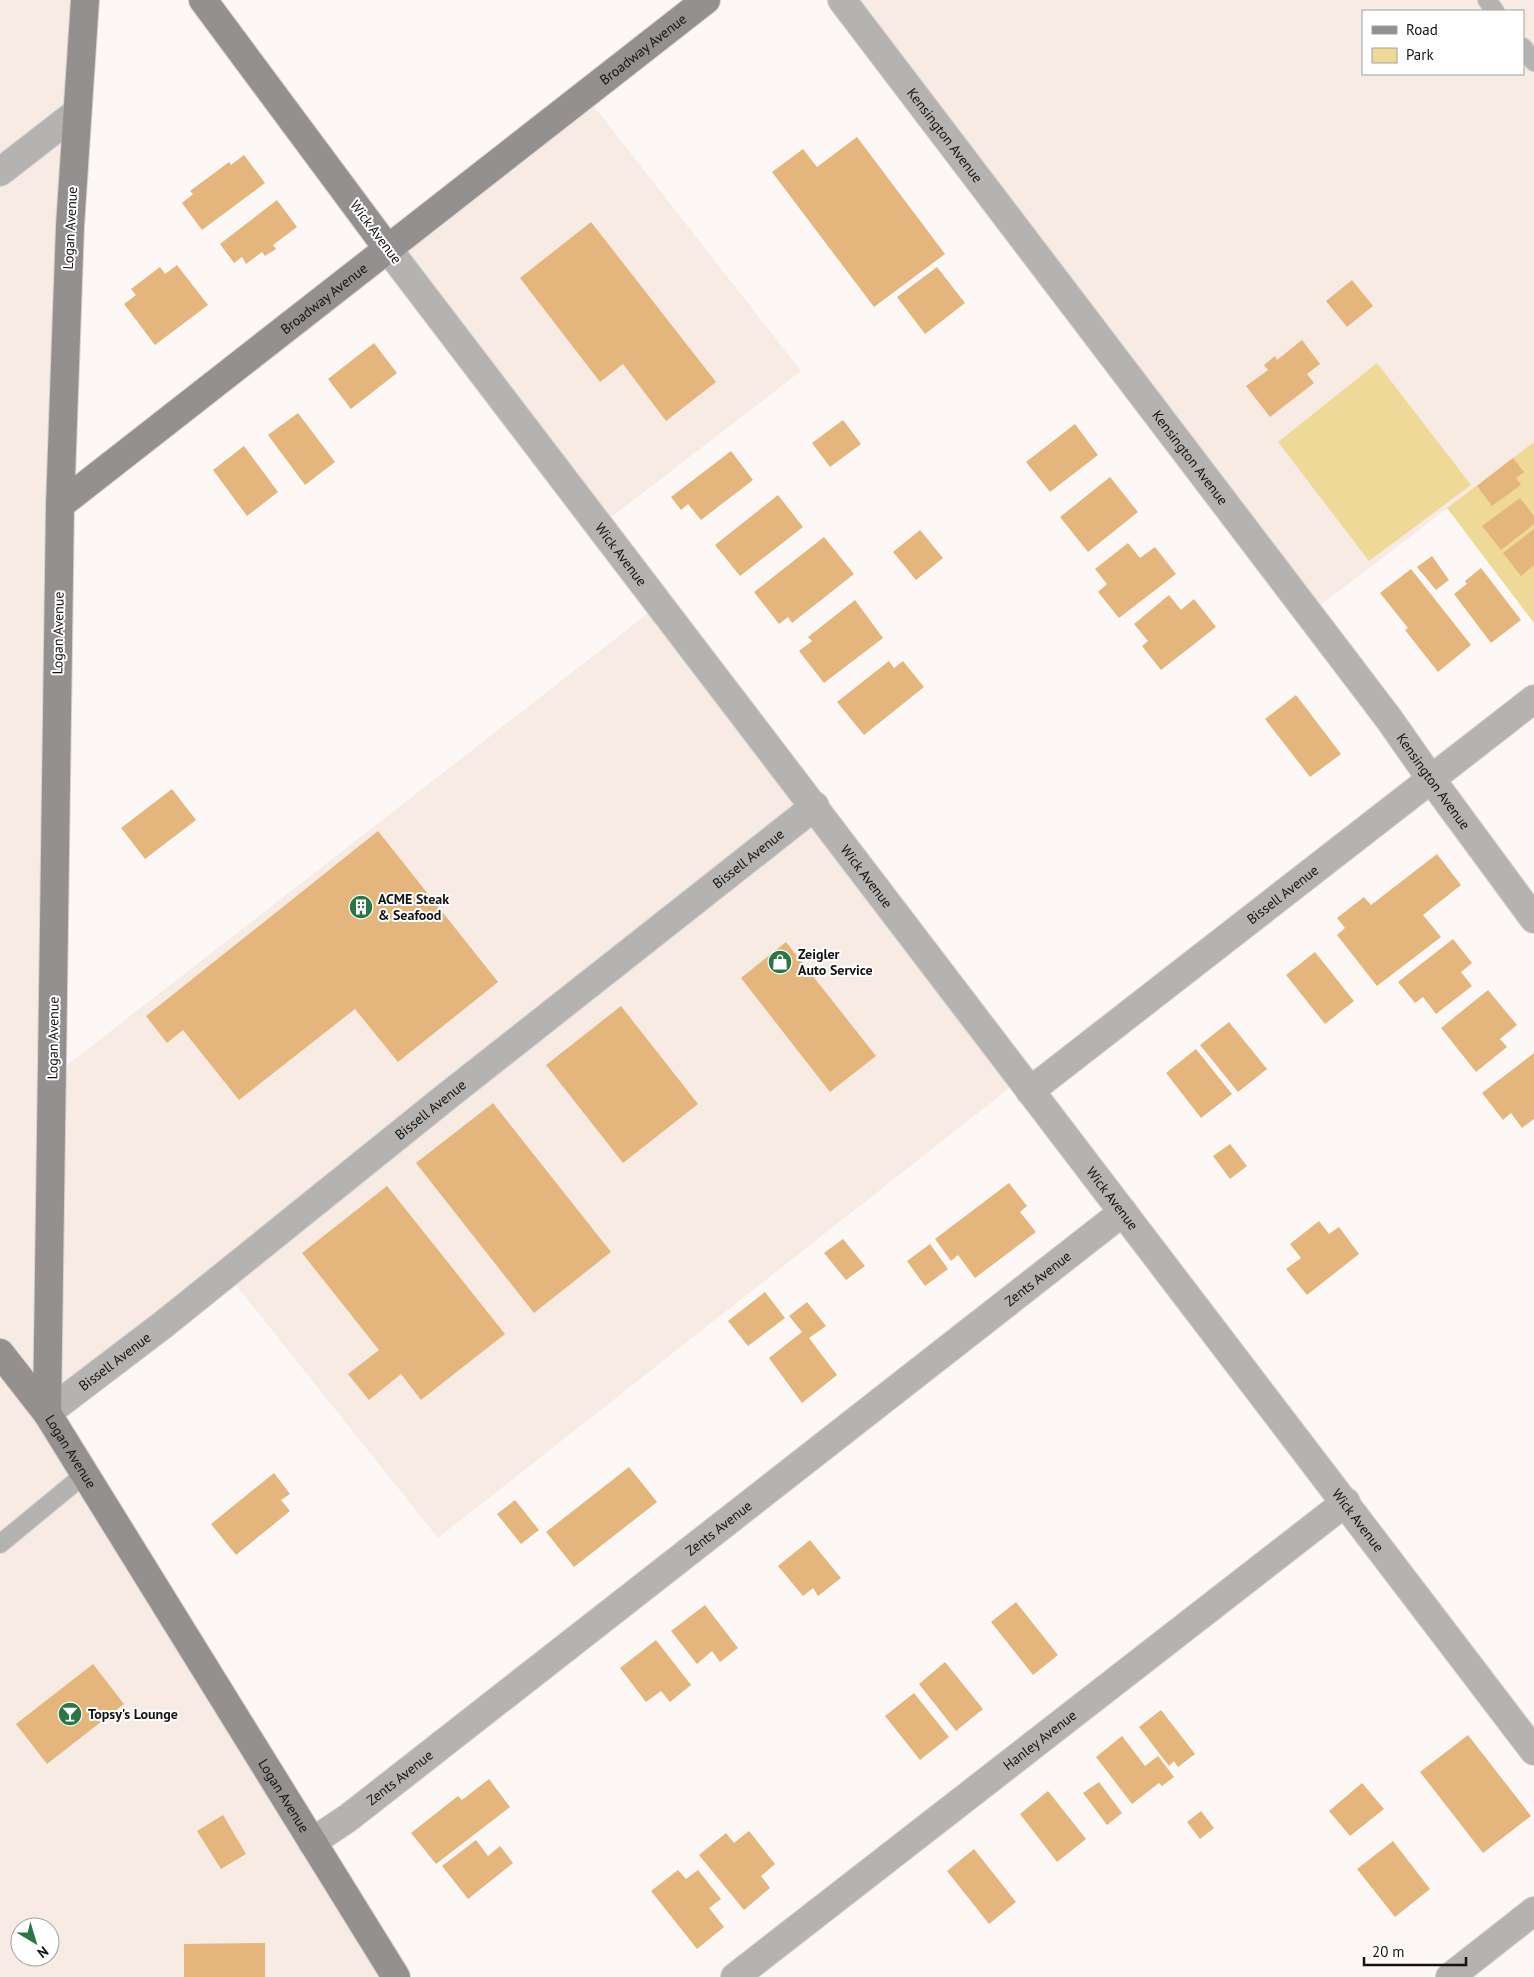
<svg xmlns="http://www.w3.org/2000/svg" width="1534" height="1977" font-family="'PT Sans',sans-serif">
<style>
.built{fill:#f7ebe4;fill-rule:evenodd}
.green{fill:#efd998}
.building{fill:#e4b67e}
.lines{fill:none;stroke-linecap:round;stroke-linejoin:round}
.lane-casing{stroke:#d8d3d2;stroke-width:20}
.street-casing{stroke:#d8d3d2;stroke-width:30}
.secondary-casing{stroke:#d8d3d2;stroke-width:30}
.lane{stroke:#b5b2b2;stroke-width:18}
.street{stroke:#b5b2b2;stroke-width:28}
.secondary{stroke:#94908f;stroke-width:28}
.labels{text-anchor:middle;stroke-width:4;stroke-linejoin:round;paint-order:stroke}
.street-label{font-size:14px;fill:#141312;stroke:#fff}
.poi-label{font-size:14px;font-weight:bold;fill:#141312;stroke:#fff;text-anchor:start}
</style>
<rect width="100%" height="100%" fill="#fdf8f6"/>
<!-- built -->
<path class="built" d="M 0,0 L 85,0 L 53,1076 L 660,604 L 1021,1079 L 438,1538 L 227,1274 L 47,1413 L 396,1977 L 0,1977 ZM 20,1927 L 50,1927 L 50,1957 L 20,1957 Z
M 842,0 L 1534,0 L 1534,442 L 1309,614 ZM 1363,11 L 1523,11 L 1523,74 L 1363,74 Z
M 585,95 L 801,371 L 600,526 L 388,249 Z"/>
<!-- green -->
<path class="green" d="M 1377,363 L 1471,485 L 1369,561 L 1278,442 Z
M 1534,442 L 1534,623 L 1447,508 Z"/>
<!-- building -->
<path class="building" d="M 857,137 L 945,254 L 874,307 L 772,172 L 803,149 L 817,167 Z
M 244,155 L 265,183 L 202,230 L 182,203 L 193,194 L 190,191 L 229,162 L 231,165 Z
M 277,200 L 297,227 L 273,245 L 276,249 L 265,256 L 262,252 L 246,264 L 242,257 L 234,263 L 220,244 Z
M 591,222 L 716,382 L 666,421 L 623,364 L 600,382 L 520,278 Z
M 177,265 L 208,305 L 155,345 L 124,304 L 136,295 L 131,289 L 160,267 L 165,274 Z
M 937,267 L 965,303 L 925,334 L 897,297 Z
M 1352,280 L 1373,306 L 1347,327 L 1326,301 Z
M 1302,340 L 1320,364 L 1307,374 L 1314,383 L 1270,417 L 1246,386 L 1268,370 L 1264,365 L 1275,356 L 1277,360 Z
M 374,343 L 397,373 L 351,409 L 328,379 Z
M 298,413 L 335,462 L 305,485 L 268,435 Z
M 843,420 L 861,444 L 830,467 L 812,443 Z
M 1075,424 L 1098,455 L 1050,492 L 1026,462 Z
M 244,446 L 278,492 L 247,516 L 213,470 Z
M 731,451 L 753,480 L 701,520 L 688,504 L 681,510 L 671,497 Z
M 1513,458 L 1524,472 L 1516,478 L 1521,485 L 1492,506 L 1477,486 Z
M 1110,477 L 1138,512 L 1088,552 L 1060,517 Z
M 778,495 L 803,527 L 740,576 L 715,545 Z
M 1520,498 L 1534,516 L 1534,524 L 1501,550 L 1482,526 Z
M 1534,529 L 1534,565 L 1521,576 L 1503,553 Z
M 920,530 L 943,558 L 916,580 L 893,552 Z
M 824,537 L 854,574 L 792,623 L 788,617 L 779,624 L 754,592 Z
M 1128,543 L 1140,558 L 1155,547 L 1176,574 L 1119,618 L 1098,592 L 1107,584 L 1095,569 Z
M 1432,556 L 1449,580 L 1436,590 L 1417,567 Z
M 1481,568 L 1521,620 L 1491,643 L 1454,594 L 1467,584 L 1465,581 Z
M 1411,569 L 1471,645 L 1438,672 L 1405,630 L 1408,628 L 1380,593 Z
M 1169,595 L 1181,610 L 1194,599 L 1216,627 L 1161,670 L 1142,646 L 1148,641 L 1134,624 Z
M 855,600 L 883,638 L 824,683 L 799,651 L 812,641 L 808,637 Z
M 889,661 L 894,668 L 903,661 L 924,687 L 864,735 L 837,702 Z
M 1296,695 L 1341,754 L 1310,777 L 1265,719 Z
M 172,789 L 196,820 L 145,859 L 121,828 Z
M 378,831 L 498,982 L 398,1062 L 355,1009 L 239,1100 L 183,1030 L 167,1043 L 146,1016 Z
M 1437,854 L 1461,885 L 1423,915 L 1441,937 L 1377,986 L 1337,935 L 1345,928 L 1337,918 L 1364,897 L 1371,905 Z
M 1453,939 L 1472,963 L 1461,972 L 1472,986 L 1436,1014 L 1423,997 L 1415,1003 L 1398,982 Z
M 786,942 L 876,1056 L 830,1092 L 741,978 Z
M 1315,952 L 1354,1001 L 1325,1024 L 1286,975 Z
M 1488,990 L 1517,1025 L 1500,1039 L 1507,1047 L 1476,1072 L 1441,1028 Z
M 621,1006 L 698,1104 L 623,1163 L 546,1065 Z
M 1229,1022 L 1267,1069 L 1238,1092 L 1200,1045 Z
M 1196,1049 L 1232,1094 L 1201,1118 L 1166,1073 Z
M 1534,1053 L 1534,1119 L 1522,1128 L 1511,1113 L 1503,1120 L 1482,1093 Z
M 493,1103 L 611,1252 L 534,1313 L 416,1163 Z
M 1230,1144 L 1247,1166 L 1230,1179 L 1213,1156 Z
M 1009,1183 L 1027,1206 L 1020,1212 L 1036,1232 L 975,1278 L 958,1255 L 951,1261 L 935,1239 Z
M 387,1186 L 505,1334 L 421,1400 L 401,1374 L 369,1400 L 348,1374 L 379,1350 L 302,1253 Z
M 1319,1221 L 1329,1234 L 1339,1227 L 1359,1254 L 1307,1295 L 1286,1269 L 1301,1258 L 1290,1244 Z
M 843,1239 L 865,1266 L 846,1280 L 824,1253 Z
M 930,1244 L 948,1269 L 925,1286 L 907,1261 Z
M 765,1292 L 785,1318 L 748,1346 L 728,1321 Z
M 807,1302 L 826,1326 L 809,1338 L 837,1375 L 802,1403 L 769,1358 L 802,1332 L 789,1316 Z
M 629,1467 L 657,1502 L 574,1567 L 546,1532 Z
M 274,1473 L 290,1494 L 281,1500 L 290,1511 L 236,1555 L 211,1524 Z
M 515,1500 L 539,1530 L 521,1544 L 497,1514 Z
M 810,1540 L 841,1578 L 818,1596 L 813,1588 L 803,1596 L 778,1566 Z
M 1016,1602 L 1058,1655 L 1033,1675 L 991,1622 Z
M 705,1605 L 738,1648 L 720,1662 L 712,1651 L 697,1664 L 671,1631 Z
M 656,1640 L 691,1685 L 670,1702 L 661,1691 L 646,1702 L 620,1668 Z
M 945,1662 L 983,1709 L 956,1731 L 919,1684 Z
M 93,1664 L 124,1704 L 47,1764 L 16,1724 Z
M 914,1693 L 949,1737 L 920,1760 L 885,1716 Z
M 1161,1710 L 1195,1754 L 1178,1767 L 1174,1761 L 1169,1766 L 1139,1727 Z
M 1468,1735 L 1531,1816 L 1483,1853 L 1420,1772 Z
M 1122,1736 L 1145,1766 L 1158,1756 L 1174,1777 L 1162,1786 L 1159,1783 L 1132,1804 L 1096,1757 Z
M 489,1779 L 510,1807 L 436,1864 L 411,1833 L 458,1796 L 462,1800 Z
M 1099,1782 L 1122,1813 L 1107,1825 L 1083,1793 Z
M 1362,1783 L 1384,1809 L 1350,1836 L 1329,1811 Z
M 1048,1791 L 1086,1839 L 1057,1862 L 1020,1814 Z
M 1201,1811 L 1214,1828 L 1200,1839 L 1187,1822 Z
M 223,1815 L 246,1854 L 221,1869 L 197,1831 Z
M 749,1831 L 775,1864 L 761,1876 L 770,1888 L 744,1910 L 699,1855 L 726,1833 L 734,1843 Z
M 476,1840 L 488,1856 L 500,1846 L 513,1863 L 468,1899 L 442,1866 Z
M 1393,1841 L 1430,1889 L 1395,1917 L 1357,1869 Z
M 974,1849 L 1016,1902 L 989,1924 L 947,1871 Z
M 678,1870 L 686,1879 L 698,1870 L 721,1899 L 709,1908 L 724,1927 L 697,1949 L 651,1891 Z
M 265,1943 L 265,1977 L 184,1977 L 184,1944 Z"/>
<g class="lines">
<!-- lane casing -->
<g class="lane-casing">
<path id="lane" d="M 1487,0 L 1495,11
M 1523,47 L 1534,62
M 0,1544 L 85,1474"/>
</g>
<!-- street casing -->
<g class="street-casing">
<g id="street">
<path id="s1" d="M 842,0 L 1389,719 L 1431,779 L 1534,919"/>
<path d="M 0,172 L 76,113"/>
<path id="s2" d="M 388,249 L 1534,1751"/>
<path id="s3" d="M 1030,1091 L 1534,699"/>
<path id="s4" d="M 47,1413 L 164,1324 L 446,1097 L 815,806"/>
<path id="s5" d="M 312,1842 L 348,1818 L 1123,1212"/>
<path id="s6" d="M 735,1977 L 1346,1502"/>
<path d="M 1450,1977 L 1534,1911"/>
</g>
</g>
<!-- secondary casing -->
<g class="secondary-casing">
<g id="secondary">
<path id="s7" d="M 85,0 L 70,226 L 60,505 L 47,1413 L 396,1977"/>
<path d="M 203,0 L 388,249"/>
<path id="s8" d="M 60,505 L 706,0"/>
<path d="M 0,1353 L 47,1413"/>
</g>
</g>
<!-- lane -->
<use href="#lane" class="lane"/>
<!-- street -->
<use href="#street" class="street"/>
<!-- secondary -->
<use href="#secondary" class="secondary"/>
</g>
<!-- icons -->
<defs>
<g id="building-disc" transform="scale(1.25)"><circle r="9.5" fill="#2b7644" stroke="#fff"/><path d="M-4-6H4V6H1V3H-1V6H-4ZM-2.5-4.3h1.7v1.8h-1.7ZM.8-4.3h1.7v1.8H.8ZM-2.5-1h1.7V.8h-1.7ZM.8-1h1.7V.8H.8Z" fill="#fff"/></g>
<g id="shop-disc" transform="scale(1.25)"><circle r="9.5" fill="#2b7644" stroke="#fff"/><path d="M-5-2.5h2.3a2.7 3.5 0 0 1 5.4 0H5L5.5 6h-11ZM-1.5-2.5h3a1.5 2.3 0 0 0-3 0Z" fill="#fff"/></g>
<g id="bar-disc" transform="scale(1.25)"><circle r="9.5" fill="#2b7644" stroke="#fff"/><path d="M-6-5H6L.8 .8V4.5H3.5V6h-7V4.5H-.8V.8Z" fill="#fff"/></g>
</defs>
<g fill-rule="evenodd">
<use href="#building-disc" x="361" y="907"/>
<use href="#shop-disc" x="780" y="962"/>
<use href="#bar-disc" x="70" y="1714"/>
</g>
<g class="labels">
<!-- street labels -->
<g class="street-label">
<text dy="5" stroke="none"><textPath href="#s8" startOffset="740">Broadway Avenue</textPath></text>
<text dy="5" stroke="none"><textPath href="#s1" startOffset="170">Kensington Avenue</textPath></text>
<text transform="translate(70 228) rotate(-87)" y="5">Logan Avenue</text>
<text transform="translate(376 232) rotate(53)" y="5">Wick Avenue</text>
<text dy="5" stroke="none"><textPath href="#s8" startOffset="335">Broadway Avenue</textPath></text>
<text dy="5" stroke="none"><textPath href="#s1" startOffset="575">Kensington Avenue</textPath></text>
<text dy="5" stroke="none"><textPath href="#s2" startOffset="384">Wick Avenue</textPath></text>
<text transform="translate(58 633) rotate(-89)" y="5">Logan Avenue</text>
<text dy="5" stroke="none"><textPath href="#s1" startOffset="980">Kensington Avenue</textPath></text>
<text dy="5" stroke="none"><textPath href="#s4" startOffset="894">Bissell Avenue</textPath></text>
<text dy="5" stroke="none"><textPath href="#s2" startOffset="789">Wick Avenue</textPath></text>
<text dy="5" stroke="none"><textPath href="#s3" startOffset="320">Bissell Avenue</textPath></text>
<text transform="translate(53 1038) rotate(-89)" y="5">Logan Avenue</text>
<text dy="5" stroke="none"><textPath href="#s4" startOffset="489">Bissell Avenue</textPath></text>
<text dy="5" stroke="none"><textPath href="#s2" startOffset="1194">Wick Avenue</textPath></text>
<text dy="5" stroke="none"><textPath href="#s5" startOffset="919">Zents Avenue</textPath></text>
<text dy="5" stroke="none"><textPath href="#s4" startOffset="85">Bissell Avenue</textPath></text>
<text dy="5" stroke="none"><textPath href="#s7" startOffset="1459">Logan Avenue</textPath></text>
<text dy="5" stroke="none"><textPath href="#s2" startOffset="1599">Wick Avenue</textPath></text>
<text dy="5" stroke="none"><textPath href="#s5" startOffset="514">Zents Avenue</textPath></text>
<text dy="5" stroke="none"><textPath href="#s6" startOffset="386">Hanley Avenue</textPath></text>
<text dy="5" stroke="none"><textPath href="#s5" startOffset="109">Zents Avenue</textPath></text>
<text dy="5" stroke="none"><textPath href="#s7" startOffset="1864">Logan Avenue</textPath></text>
</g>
<!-- poi labels -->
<g class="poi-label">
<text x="378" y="904">ACME Steak<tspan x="378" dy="16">&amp; Seafood</tspan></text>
<text x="798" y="959">Zeigler<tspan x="798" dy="16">Auto Service</tspan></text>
<text x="88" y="1719">Topsy's Lounge</text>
</g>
</g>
<!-- legend -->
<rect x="1362" y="10" width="162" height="65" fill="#ffffff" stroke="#a1a1a0"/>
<rect x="1372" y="26" width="25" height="8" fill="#94908f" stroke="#a1a1a0"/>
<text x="1406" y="35" font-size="15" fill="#141312">Road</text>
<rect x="1372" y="48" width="25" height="15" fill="#efd998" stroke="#a1a1a0"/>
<text x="1406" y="60" font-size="15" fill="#141312">Park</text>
<!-- north arrow -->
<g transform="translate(35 1942) rotate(142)"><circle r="24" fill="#ffffff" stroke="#a1a1a0"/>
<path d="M0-4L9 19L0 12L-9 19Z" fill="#2b7644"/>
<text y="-8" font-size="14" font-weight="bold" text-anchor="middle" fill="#141312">N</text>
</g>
<!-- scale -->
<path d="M1364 1957v8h102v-8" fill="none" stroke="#141312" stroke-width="2.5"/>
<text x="1372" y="1957" font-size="15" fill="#141312" stroke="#ffffff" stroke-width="4" paint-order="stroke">20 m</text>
</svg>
